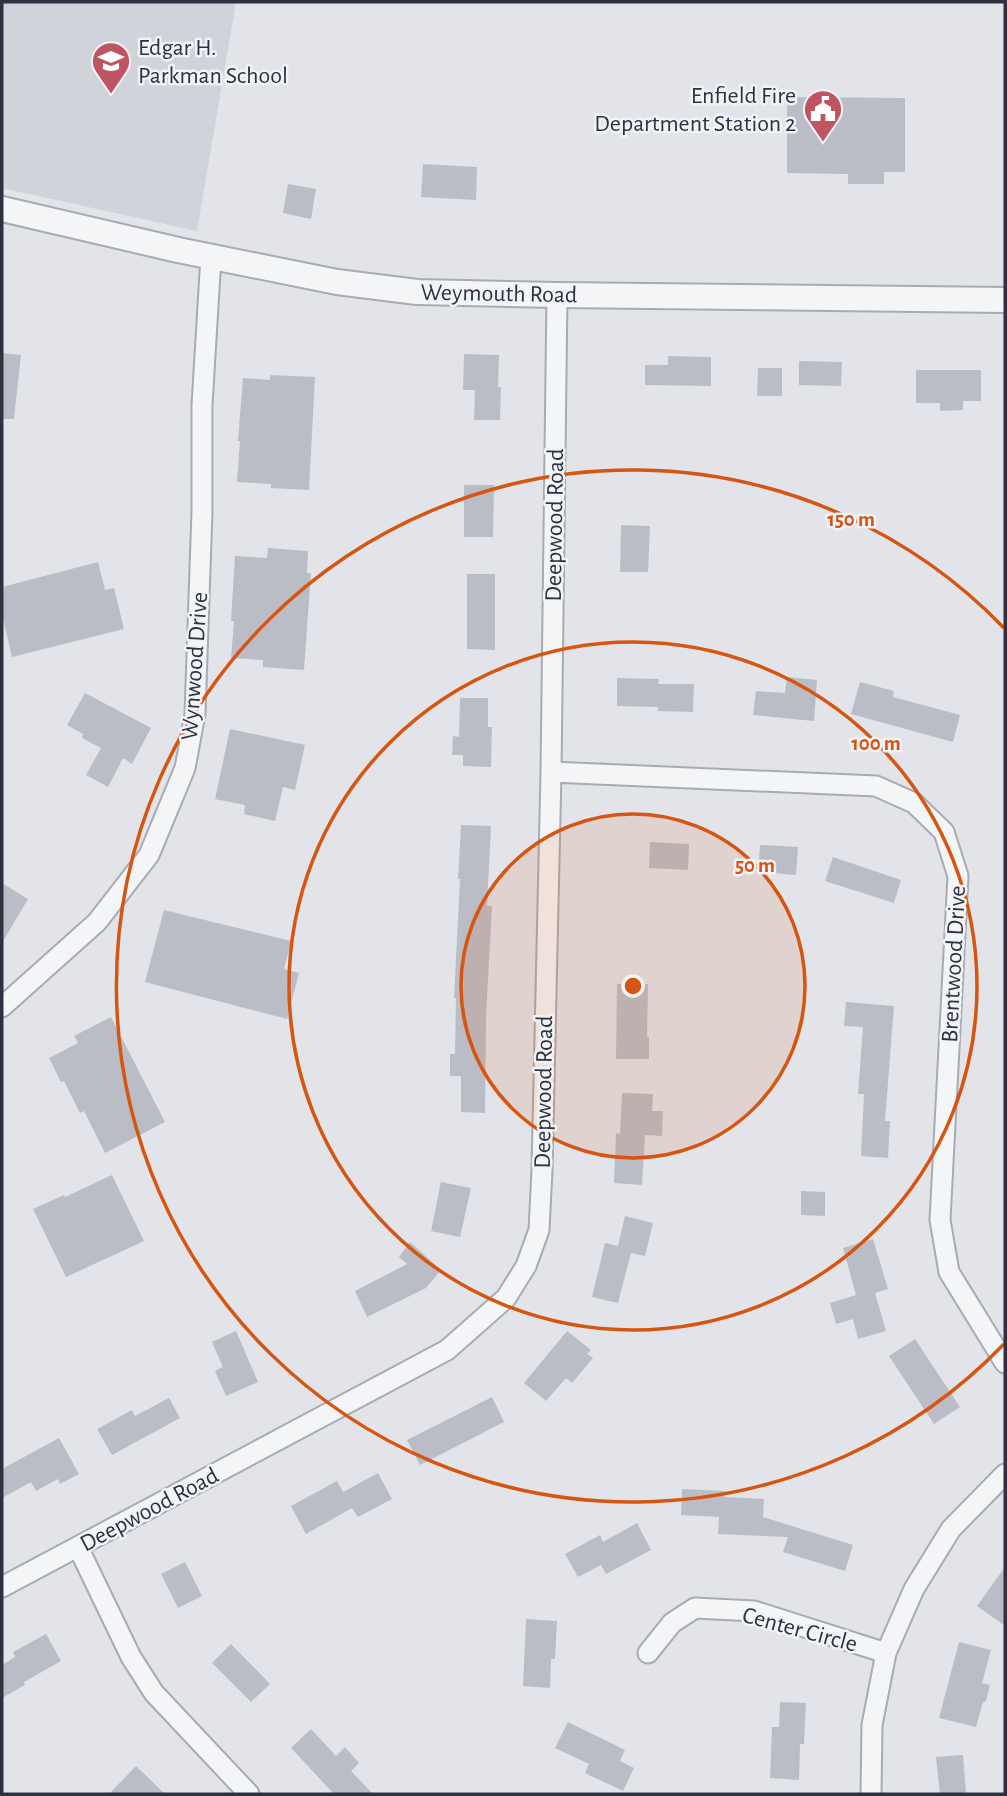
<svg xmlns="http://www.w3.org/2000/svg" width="1007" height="1796" font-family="'Alegreya Sans',sans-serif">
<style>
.built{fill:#d0d3da}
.building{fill:#babdc5}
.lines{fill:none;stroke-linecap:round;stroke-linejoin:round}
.minor-casing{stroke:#a8abb3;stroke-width:23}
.tertiary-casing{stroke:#a8abb3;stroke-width:28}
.minor{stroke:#f4f5f7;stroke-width:19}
.tertiary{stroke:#f4f5f7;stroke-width:24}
.ring{fill:none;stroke:#d55511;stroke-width:3.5}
.labels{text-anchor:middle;stroke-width:5;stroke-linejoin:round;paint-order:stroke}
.poi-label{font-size:24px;fill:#2c323f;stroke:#f1f3f6;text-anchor:start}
.street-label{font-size:24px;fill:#2c323f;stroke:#f1f3f6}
.centre{fill:#d55511;stroke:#f1f3f6;stroke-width:3.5}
.ring-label{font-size:21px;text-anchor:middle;font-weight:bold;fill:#d55511;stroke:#f1f3f6;stroke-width:5;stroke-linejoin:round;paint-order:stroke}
</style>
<rect width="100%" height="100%" fill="#e2e4e9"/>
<!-- built -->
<path class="built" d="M 2,2 L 236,2 L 197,231 L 2,188 Z"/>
<!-- building -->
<path class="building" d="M 787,97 L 905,98 L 905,172 L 884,172 L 884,184 L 848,184 L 848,174 L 787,173 Z
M 423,164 L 477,167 L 476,200 L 421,197 Z
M 288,184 L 316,189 L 311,219 L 283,213 Z
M 2,353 L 21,355 L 14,419 L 2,419 Z
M 464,354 L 499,355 L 498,387 L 501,387 L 500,420 L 474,420 L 475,390 L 463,390 Z
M 668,356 L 711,357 L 711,386 L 645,385 L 645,365 L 668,365 Z
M 799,361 L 842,362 L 841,386 L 799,385 Z
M 758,368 L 782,368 L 782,396 L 757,396 Z
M 916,370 L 981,370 L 981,401 L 963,401 L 963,410 L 940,411 L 940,403 L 916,403 Z
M 270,375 L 315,377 L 309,490 L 271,488 L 271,484 L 237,482 L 240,441 L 238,441 L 243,378 L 270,380 Z
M 464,485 L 494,485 L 493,537 L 464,537 Z
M 621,525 L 650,526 L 648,572 L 620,572 Z
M 268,548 L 308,551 L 307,573 L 311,573 L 304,670 L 263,667 L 263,660 L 231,658 L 234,621 L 231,621 L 235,556 L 267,558 Z
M 98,562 L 105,590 L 114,588 L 124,629 L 12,657 L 2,614 L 2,587 Z
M 467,574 L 495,574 L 495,650 L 467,649 Z
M 787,677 L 817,680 L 814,721 L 753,715 L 756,691 L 785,693 Z
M 617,678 L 659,679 L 658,684 L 694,684 L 693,712 L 658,711 L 658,707 L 617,706 Z
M 860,682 L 894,691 L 893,697 L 960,715 L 953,742 L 851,714 Z
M 85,693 L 151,728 L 132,764 L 123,758 L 108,787 L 86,775 L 101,748 L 82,738 L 83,734 L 67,725 Z
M 460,698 L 488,698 L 488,727 L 492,727 L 491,767 L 463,766 L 463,755 L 452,755 L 453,736 L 459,737 Z
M 230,729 L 305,745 L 295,790 L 283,787 L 275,821 L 244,814 L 245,805 L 215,799 Z
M 461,825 L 491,826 L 487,906 L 492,906 L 486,1016 L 485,1113 L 461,1112 L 461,1076 L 450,1076 L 450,1054 L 455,1054 L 456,998 L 454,998 L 460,879 L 458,879 Z
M 650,842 L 689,844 L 688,870 L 649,868 Z
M 760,845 L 798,847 L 796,875 L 758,872 Z
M 833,857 L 901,880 L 894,903 L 825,881 Z
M 2,883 L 28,899 L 2,943 Z
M 164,910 L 291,941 L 284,969 L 299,973 L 287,1019 L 145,982 Z
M 617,984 L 648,984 L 647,1037 L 649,1037 L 649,1059 L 616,1059 Z
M 846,1002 L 894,1006 L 885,1121 L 890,1121 L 888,1158 L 861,1156 L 864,1094 L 858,1094 L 863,1027 L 844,1026 Z
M 111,1017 L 165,1122 L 105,1153 L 84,1111 L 80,1113 L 64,1081 L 61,1082 L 49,1058 L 78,1043 L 74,1036 Z
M 622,1093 L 653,1094 L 652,1111 L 663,1111 L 662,1136 L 645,1135 L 642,1185 L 614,1183 L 616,1133 L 620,1134 Z
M 112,1175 L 144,1241 L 66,1277 L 33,1209 L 64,1195 L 65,1197 Z
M 441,1182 L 471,1188 L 460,1237 L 431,1231 Z
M 801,1191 L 825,1192 L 825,1216 L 801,1215 Z
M 625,1216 L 653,1223 L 645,1256 L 631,1253 L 618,1303 L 592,1297 L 605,1243 L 618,1246 Z
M 873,1239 L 888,1289 L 875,1293 L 886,1331 L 858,1339 L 853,1319 L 836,1324 L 830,1303 L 856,1295 L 843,1248 Z
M 410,1242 L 441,1270 L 426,1288 L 367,1317 L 355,1291 L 407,1264 L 399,1257 Z
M 236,1331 L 258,1382 L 226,1396 L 215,1371 L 223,1367 L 212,1342 Z
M 567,1331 L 591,1350 L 587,1354 L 593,1358 L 572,1383 L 566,1378 L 546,1401 L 524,1383 Z
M 915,1339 L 960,1407 L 934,1424 L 889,1356 Z
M 492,1397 L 504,1422 L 420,1465 L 407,1440 Z
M 169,1398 L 180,1418 L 112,1455 L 97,1429 L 132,1410 L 135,1416 Z
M 59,1438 L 79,1474 L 60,1484 L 58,1479 L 36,1491 L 31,1482 L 2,1498 L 2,1469 Z
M 378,1473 L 392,1499 L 358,1517 L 352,1508 L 306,1534 L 291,1506 L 337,1481 L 343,1492 Z
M 682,1489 L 725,1491 L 725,1497 L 764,1499 L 763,1517 L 853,1545 L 845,1571 L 783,1552 L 788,1537 L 718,1534 L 719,1517 L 681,1515 Z
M 637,1523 L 651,1550 L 606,1574 L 601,1565 L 578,1577 L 565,1554 L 600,1535 L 603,1542 Z
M 185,1562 L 202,1596 L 178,1608 L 161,1574 Z
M 1005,1567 L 1005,1626 L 977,1606 Z
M 526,1619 L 557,1621 L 555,1659 L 551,1659 L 550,1688 L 523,1686 Z
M 46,1634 L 61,1661 L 24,1682 L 25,1685 L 2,1698 L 2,1665 L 15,1657 L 13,1652 Z
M 959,1642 L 991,1650 L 982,1683 L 990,1685 L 986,1701 L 983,1702 L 976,1727 L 939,1718 Z
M 231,1644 L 270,1684 L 251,1702 L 212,1663 Z
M 780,1702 L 806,1703 L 804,1744 L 800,1744 L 799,1780 L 770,1778 L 772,1727 L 779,1727 Z
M 568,1722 L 625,1750 L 620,1761 L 634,1768 L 623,1791 L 585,1773 L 589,1764 L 555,1748 Z
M 311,1729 L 336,1756 L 345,1747 L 359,1763 L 351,1771 L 373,1794 L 334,1794 L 291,1748 Z
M 963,1755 L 966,1794 L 940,1794 L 936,1757 Z
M 136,1766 L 165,1794 L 109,1794 Z"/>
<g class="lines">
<!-- minor casing -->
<g class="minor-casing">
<path id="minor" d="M 551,772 L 876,786 L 914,803 L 944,832 L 958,876 L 940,1220 L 949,1272 L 1005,1363
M 2,1007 L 97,922 L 149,855 L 185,768 L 195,714 L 202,511 L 202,405 L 211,256
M 78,1547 L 131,1657 L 154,1693 L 249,1794
M 2,1587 L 447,1350 L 506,1298 L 526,1266 L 539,1230 L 542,1170 L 551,772 L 557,295
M 648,1653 L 672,1623 L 695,1608 L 754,1611 L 886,1653
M 871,1794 L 872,1725 L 886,1653 L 914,1589 L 951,1529 L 1005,1474"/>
</g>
<!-- tertiary casing -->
<g class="tertiary-casing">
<path id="tertiary" d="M 2,209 L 178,250 L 337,282 L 417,292 L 557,295 L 1005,300"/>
</g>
<!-- minor -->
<use href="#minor" class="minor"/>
<!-- tertiary -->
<use href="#tertiary" class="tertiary"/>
</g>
<!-- distance rings -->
<circle cx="633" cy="986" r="172" fill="#d55511" fill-opacity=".12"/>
<g class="ring">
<circle cx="633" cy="986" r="172"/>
<circle cx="633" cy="986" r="344"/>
<path d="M1004 1344A516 516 0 1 1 1004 628"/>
</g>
<!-- icons -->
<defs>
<g id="school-pin" transform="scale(2.0125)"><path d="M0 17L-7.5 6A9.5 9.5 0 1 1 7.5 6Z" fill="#bf5561" stroke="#f1f3f6"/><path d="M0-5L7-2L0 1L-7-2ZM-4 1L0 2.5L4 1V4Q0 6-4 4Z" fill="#fff"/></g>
<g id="civic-pin" transform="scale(2.0125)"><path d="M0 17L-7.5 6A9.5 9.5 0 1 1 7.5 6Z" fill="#bf5561" stroke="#f1f3f6"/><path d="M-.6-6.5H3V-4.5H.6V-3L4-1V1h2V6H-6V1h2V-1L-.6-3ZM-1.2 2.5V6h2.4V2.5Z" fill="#fff"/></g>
</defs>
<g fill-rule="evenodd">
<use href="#school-pin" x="111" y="61"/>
<use href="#civic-pin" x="823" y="109"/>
</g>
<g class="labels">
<!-- poi labels -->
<g class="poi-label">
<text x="138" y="55">Edgar H.<tspan x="138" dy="28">Parkman School</tspan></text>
<text x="796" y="103" text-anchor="end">Enfield Fire<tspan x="796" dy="28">Department Station 2</tspan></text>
</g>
<!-- street labels -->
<g class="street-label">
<text transform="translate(499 293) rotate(1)" y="8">Weymouth Road</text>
<text transform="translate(554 525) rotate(-89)" y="8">Deepwood Road</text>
<text transform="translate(194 666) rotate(-86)" y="8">Wynwood Drive</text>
<text transform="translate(953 964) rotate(-87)" y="8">Brentwood Drive</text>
<text transform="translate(543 1092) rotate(-89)" y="8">Deepwood Road</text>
<text transform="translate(149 1509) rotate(-28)" y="8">Deepwood Road</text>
<text transform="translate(800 1629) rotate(15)" y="8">Center Circle</text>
</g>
</g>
<circle cx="633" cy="986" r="10" class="centre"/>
<g class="ring-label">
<text x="851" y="526">150 m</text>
<text x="876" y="750">100 m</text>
<text x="755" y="872">50 m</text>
</g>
<!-- border -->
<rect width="1007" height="1796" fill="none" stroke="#2c323f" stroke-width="7"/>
</svg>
